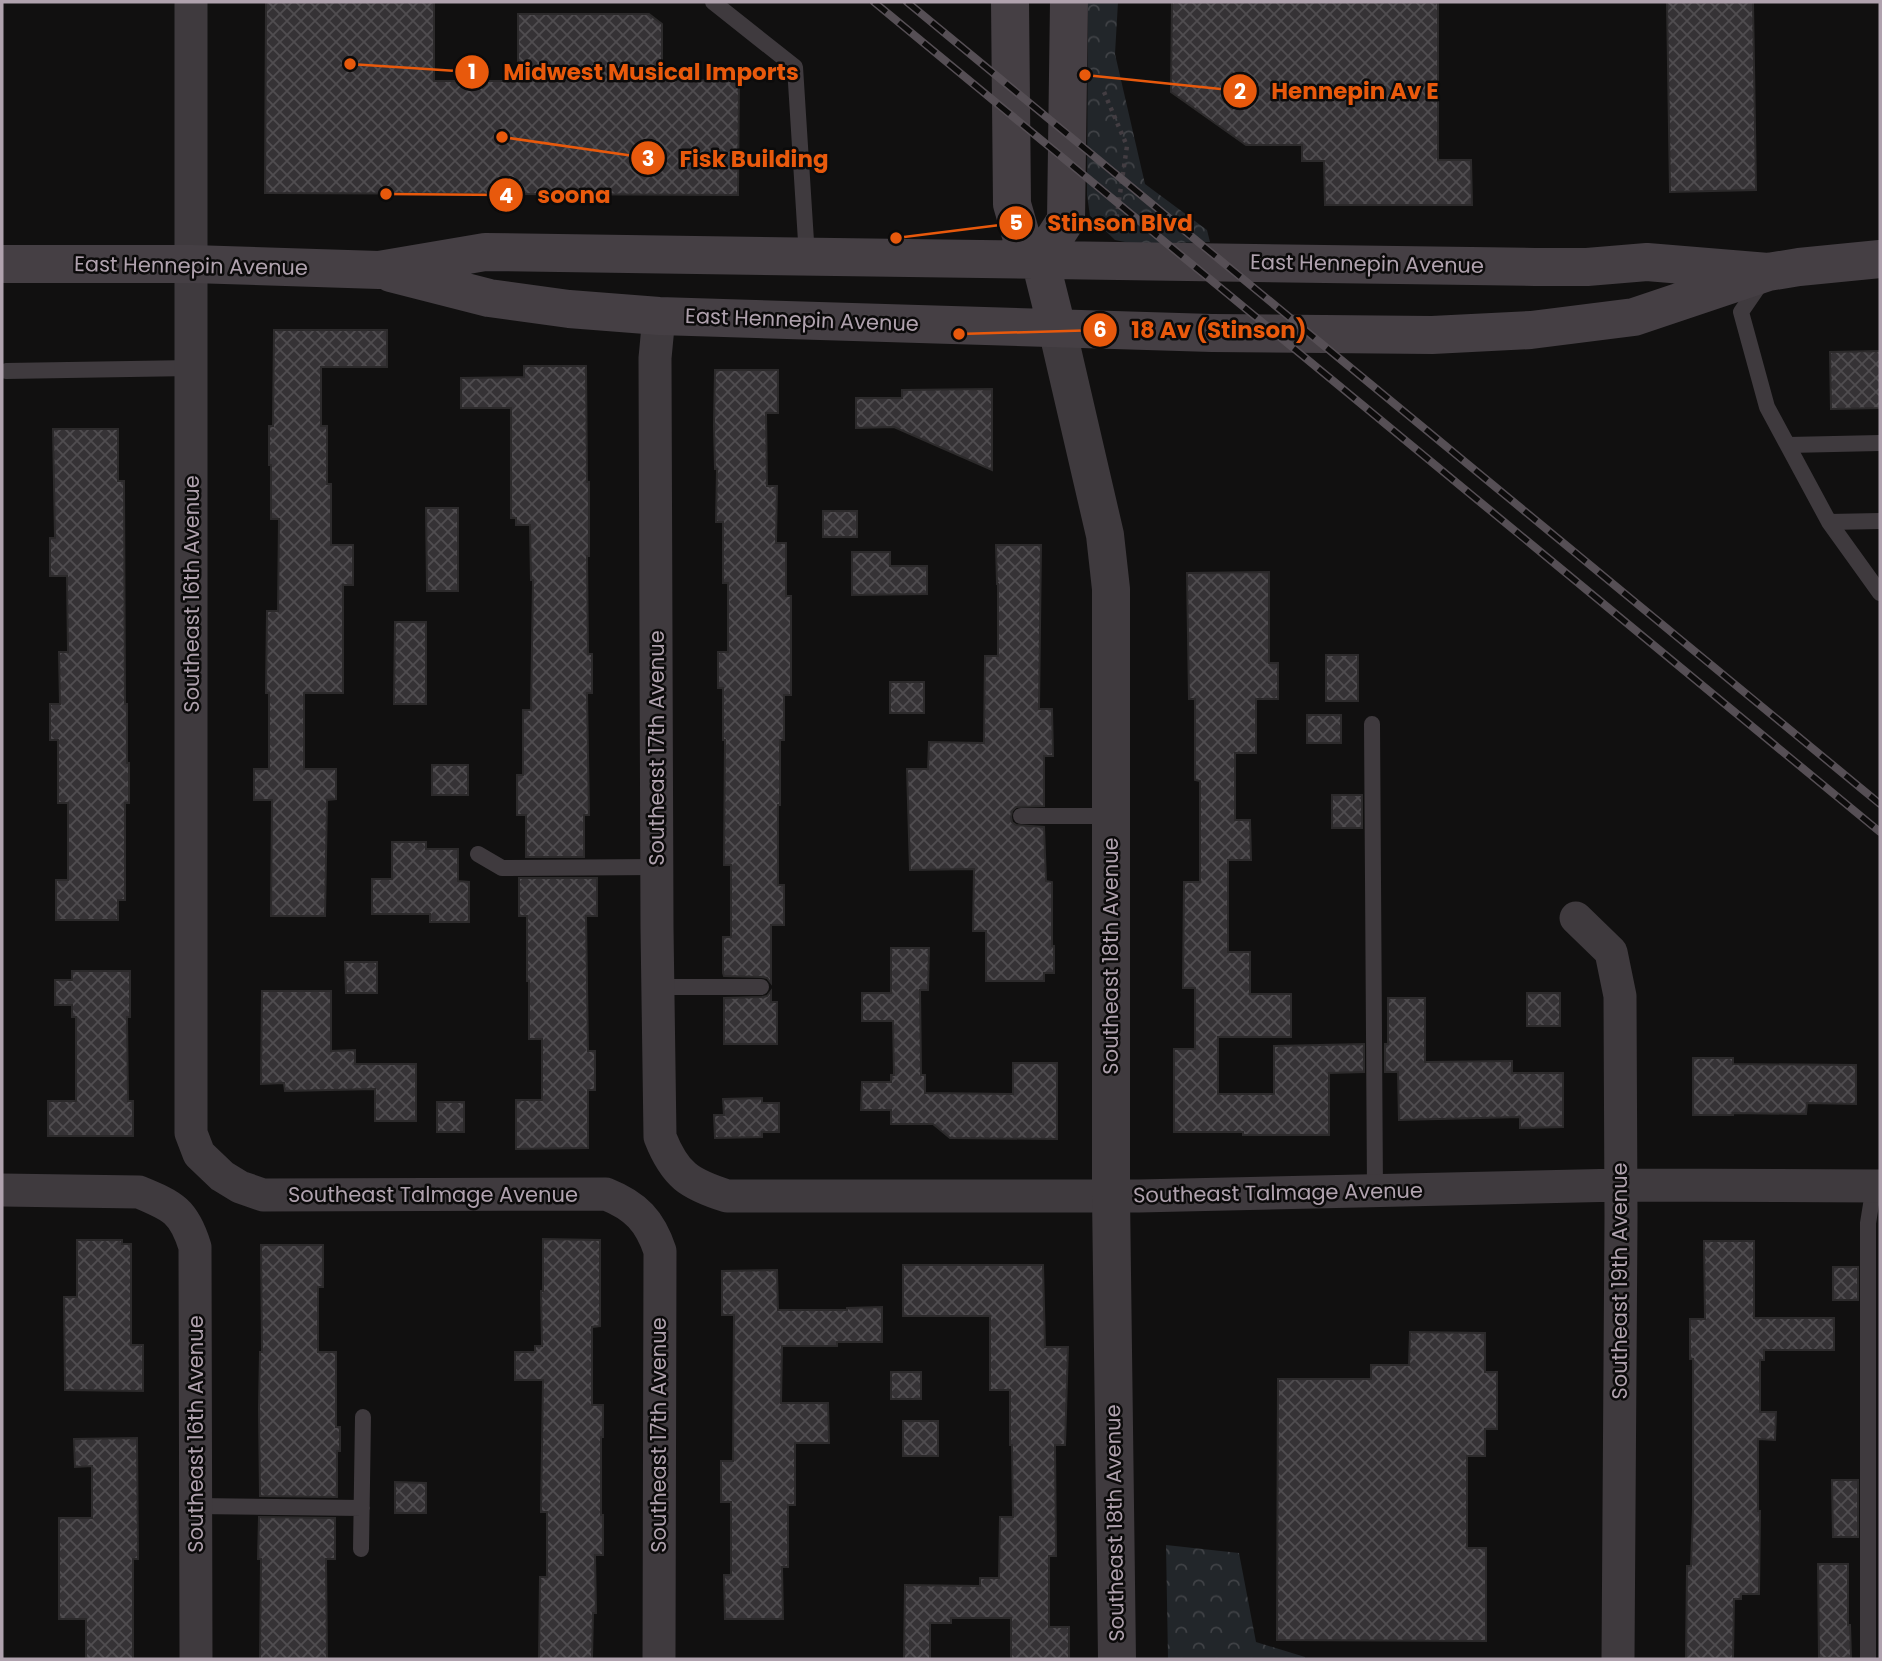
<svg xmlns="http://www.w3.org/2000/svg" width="1882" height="1661" font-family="Poppins,sans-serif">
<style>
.park{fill:url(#park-crowns)}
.building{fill:url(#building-cross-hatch);stroke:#2c2a2b;stroke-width:2}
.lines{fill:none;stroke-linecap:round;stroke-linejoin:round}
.path{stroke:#433d42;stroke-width:4.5;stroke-dasharray:3.5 5;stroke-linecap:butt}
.service{stroke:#3f3a3e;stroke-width:16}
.minor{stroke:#3f3a3e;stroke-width:33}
.tertiary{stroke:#3f3a3e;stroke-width:38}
.secondary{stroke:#453f44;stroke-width:38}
.rail-casing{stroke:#564f55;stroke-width:8}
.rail{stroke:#0c0b0b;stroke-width:5;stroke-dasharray:16;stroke-linecap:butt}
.labels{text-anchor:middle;stroke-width:5;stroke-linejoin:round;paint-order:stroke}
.street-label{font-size:21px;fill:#b0a2ae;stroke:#0c0b0b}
.leader{fill:none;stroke:#e8590c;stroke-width:2.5}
.callout-dot{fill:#e8590c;stroke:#0c0b0b;stroke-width:2.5}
.mark-label{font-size:21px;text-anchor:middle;font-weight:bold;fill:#fff}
.callout-label{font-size:23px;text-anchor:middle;font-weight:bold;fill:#e8590c;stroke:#0c0b0b;stroke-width:5;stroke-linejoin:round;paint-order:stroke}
</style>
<defs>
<pattern id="park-crowns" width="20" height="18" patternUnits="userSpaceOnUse" patternTransform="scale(1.75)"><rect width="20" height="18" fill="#22262a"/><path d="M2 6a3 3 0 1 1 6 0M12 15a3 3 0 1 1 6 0" fill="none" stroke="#404246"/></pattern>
<pattern id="building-cross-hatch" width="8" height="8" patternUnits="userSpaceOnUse" patternTransform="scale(1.75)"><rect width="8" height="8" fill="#353235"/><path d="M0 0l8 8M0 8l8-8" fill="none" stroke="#504d50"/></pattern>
</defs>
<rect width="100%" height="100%" fill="#111010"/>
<!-- park -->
<path class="park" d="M 1088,2 L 1118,2 L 1115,54 L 1145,184 L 1207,230 L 1210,242 L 1135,244 L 1115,240 L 1090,216 L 1087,195 Z
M 1166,1545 L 1239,1553 L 1256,1642 L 1305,1657 L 1305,1659 L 1168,1659 Z"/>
<!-- building -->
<path class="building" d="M 266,2 L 434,2 L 434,81 L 518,81 L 518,14 L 649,14 L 662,24 L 662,80 L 739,81 L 738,195 L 265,193 Z
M 1172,2 L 1438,2 L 1438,160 L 1471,160 L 1472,205 L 1325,205 L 1324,161 L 1302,161 L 1302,145 L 1246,145 L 1171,92 Z
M 1667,2 L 1753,2 L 1756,190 L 1670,192 Z
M 274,330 L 387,330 L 387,367 L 321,367 L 321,426 L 327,426 L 327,484 L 331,484 L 331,545 L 353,545 L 353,585 L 343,585 L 343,693 L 304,693 L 304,769 L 336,769 L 336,799 L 327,800 L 325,916 L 271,916 L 272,800 L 254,800 L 254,769 L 269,769 L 269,693 L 266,693 L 267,611 L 278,611 L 279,519 L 271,519 L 271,465 L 269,465 L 269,426 L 273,426 Z
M 1880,351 L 1880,408 L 1831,409 L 1830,352 Z
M 524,366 L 586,366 L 587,482 L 589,482 L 589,556 L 587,556 L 588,654 L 592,654 L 592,693 L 587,693 L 589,815 L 584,815 L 584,857 L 526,857 L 526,815 L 517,815 L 517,775 L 523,775 L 523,710 L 531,710 L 533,580 L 531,580 L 530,525 L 516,525 L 516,518 L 511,518 L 511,408 L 461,408 L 461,378 L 524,377 Z
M 715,370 L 778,370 L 778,413 L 766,413 L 767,486 L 777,486 L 776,543 L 786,543 L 786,596 L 791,596 L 791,695 L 784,695 L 784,740 L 780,740 L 780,805 L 778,805 L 778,885 L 784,885 L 784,925 L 771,925 L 771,983 L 767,978 L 762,977 L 724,976 L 723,973 L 723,937 L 731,937 L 731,865 L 724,865 L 725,740 L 723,740 L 723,688 L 718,688 L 718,652 L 728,652 L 728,583 L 723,583 L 723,522 L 716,522 L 717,469 L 715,469 L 714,426 Z
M 992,389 L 992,470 L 894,427 L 856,428 L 856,398 L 902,398 L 902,390 Z
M 53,429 L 118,429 L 118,481 L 124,481 L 125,704 L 127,704 L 127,763 L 129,763 L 129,803 L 125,803 L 125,900 L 118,900 L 118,920 L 56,920 L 56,880 L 68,880 L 68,803 L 58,803 L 58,740 L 50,740 L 50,704 L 60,704 L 59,652 L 68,652 L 67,576 L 50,576 L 50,538 L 55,538 Z
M 426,508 L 458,508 L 458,591 L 427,591 Z
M 823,511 L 857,511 L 857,537 L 823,537 Z
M 996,545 L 1041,545 L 1039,709 L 1052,709 L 1053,756 L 1044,756 L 1044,806 L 1016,807 L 1012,811 L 1011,817 L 1012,822 L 1016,825 L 1044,827 L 1046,881 L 1052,882 L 1052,946 L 1054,946 L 1054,973 L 1044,973 L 1044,981 L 986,981 L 986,931 L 973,931 L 974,869 L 910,870 L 907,769 L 928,769 L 929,742 L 984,743 L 985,656 L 998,656 L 998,584 L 997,584 Z
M 852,552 L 890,552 L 890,566 L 927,566 L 927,594 L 852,595 Z
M 1269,572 L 1269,663 L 1278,663 L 1278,699 L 1256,699 L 1256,753 L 1235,753 L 1235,820 L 1250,820 L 1251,860 L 1228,860 L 1228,952 L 1250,952 L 1250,994 L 1291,994 L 1291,1037 L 1218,1037 L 1218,1094 L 1274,1094 L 1274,1046 L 1364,1044 L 1364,1072 L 1329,1073 L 1329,1135 L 1243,1135 L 1243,1132 L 1174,1132 L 1174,1049 L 1195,1049 L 1195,988 L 1183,988 L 1184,882 L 1200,882 L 1200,781 L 1195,780 L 1195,699 L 1189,699 L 1187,573 Z
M 395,622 L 426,622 L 426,704 L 394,704 Z
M 1326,655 L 1358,655 L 1358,701 L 1326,701 Z
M 890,682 L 924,682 L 924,713 L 890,713 Z
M 1307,715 L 1341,715 L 1341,743 L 1307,743 Z
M 432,765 L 468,765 L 468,795 L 432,795 Z
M 1332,795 L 1362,795 L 1362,828 L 1332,828 Z
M 392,842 L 426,842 L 426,849 L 458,849 L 458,881 L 469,882 L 469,922 L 430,922 L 430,914 L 372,914 L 372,879 L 392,879 Z
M 519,878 L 597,878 L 597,916 L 586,916 L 588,1051 L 595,1051 L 595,1090 L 588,1090 L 588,1148 L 516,1149 L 516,1100 L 542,1100 L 542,1039 L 529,1039 L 529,981 L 527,981 L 527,916 L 519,916 Z
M 891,948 L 929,948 L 928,990 L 920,990 L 921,1075 L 925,1075 L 925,1093 L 1013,1094 L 1013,1063 L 1057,1063 L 1057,1139 L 950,1138 L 933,1124 L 891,1124 L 891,1110 L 861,1110 L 862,1082 L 891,1082 L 891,1075 L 894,1075 L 893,1021 L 862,1021 L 862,993 L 891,993 Z
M 345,962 L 377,962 L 377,993 L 346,993 Z
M 72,971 L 130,971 L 130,1017 L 127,1017 L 128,1101 L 133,1101 L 133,1136 L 48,1136 L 48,1101 L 76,1101 L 76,1017 L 72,1017 L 72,1005 L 55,1005 L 55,980 L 72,980 Z
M 262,991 L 331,991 L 331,1051 L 355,1050 L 355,1064 L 416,1064 L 416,1121 L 375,1121 L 375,1089 L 285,1091 L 284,1083 L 261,1084 Z
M 771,991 L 771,1002 L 777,1002 L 777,1044 L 724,1044 L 724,998 L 762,997 L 767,996 Z
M 1527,993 L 1560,993 L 1560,1026 L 1527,1026 Z
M 1388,998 L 1425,998 L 1425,1062 L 1512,1061 L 1512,1073 L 1563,1073 L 1563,1127 L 1520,1128 L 1520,1117 L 1399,1120 L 1398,1072 L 1385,1072 L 1385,1044 L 1388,1044 Z
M 1693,1058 L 1733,1058 L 1733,1064 L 1856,1065 L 1856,1104 L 1807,1103 L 1806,1114 L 1733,1113 L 1733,1115 L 1693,1115 Z
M 762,1098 L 762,1103 L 779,1103 L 779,1132 L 762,1132 L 762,1137 L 715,1138 L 714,1115 L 724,1115 L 723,1099 Z
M 437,1102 L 464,1102 L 464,1132 L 437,1132 Z
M 543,1239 L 600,1240 L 600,1326 L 592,1327 L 592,1405 L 603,1405 L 603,1437 L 601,1437 L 601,1515 L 603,1515 L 603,1555 L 595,1555 L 596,1613 L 593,1613 L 592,1659 L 539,1659 L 540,1577 L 547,1577 L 547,1512 L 541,1512 L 543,1380 L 515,1380 L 515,1352 L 535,1352 L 535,1346 L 542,1346 L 541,1291 L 543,1291 Z
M 77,1240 L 122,1240 L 122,1244 L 131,1244 L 131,1345 L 143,1345 L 143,1391 L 65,1390 L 64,1297 L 77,1297 Z
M 1704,1241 L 1754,1241 L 1754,1318 L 1834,1318 L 1834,1350 L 1764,1350 L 1764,1360 L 1760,1360 L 1760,1412 L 1776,1412 L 1775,1440 L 1758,1439 L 1758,1511 L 1760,1511 L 1759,1594 L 1741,1594 L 1741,1599 L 1734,1599 L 1733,1659 L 1686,1659 L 1687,1566 L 1691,1566 L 1693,1510 L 1693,1359 L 1690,1359 L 1690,1319 L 1705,1319 Z
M 261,1245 L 323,1245 L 323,1287 L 318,1287 L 318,1352 L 336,1352 L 336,1427 L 340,1427 L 340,1451 L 337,1451 L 337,1497 L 260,1496 L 259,1409 L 260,1352 L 262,1352 Z
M 903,1265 L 1043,1265 L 1045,1347 L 1068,1347 L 1065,1445 L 1055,1445 L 1056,1556 L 1049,1556 L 1049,1627 L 1069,1627 L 1069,1659 L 1011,1659 L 1011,1618 L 951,1618 L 951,1623 L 930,1623 L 930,1659 L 904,1659 L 905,1585 L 980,1586 L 980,1578 L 999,1578 L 1000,1517 L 1013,1517 L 1012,1445 L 1010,1445 L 1010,1390 L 990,1390 L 990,1316 L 903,1316 Z
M 1833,1267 L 1858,1267 L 1858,1300 L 1833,1300 Z
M 777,1270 L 778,1310 L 847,1310 L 847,1308 L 882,1307 L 882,1342 L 837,1342 L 837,1346 L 782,1346 L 781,1403 L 828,1403 L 829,1443 L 795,1443 L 795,1505 L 788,1505 L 788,1567 L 782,1567 L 783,1619 L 725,1619 L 724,1575 L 731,1575 L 731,1502 L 721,1502 L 721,1461 L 733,1461 L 734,1315 L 722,1315 L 722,1271 Z
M 1410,1332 L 1485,1333 L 1485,1372 L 1497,1372 L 1497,1429 L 1485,1429 L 1485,1456 L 1467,1456 L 1467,1548 L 1486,1548 L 1486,1641 L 1277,1640 L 1278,1379 L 1371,1379 L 1371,1365 L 1409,1365 Z
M 891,1372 L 921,1372 L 921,1399 L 891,1399 Z
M 903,1421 L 938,1421 L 938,1456 L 903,1456 Z
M 137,1438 L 138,1559 L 133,1559 L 133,1659 L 86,1659 L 86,1619 L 59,1619 L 59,1518 L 92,1518 L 92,1466 L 75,1467 L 74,1439 Z
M 1832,1480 L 1858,1480 L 1858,1537 L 1833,1537 Z
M 395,1482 L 426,1483 L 426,1513 L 395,1513 Z
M 259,1517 L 335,1518 L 335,1559 L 326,1559 L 327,1659 L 260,1659 L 261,1559 L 258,1559 Z
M 1818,1564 L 1848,1564 L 1848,1625 L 1850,1625 L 1851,1658 L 1819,1658 Z"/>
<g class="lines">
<!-- path -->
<path class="path" d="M 1104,92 L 1127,146 L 1115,228"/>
<!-- service -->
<path class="service" d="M 713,2 L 795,67 L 807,257
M 1763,280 L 1741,312 L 1767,407 L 1829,522 L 1880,593
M 6,371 L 192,368
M 1788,445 L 1880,443
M 1829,522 L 1880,521
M 1372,724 L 1375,1191
M 1021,816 L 1112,816
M 478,854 L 502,868 L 657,867
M 658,987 L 761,987
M 197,1506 L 362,1508
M 361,1549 L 363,1417
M 1868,1659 L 1868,1223 L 1874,1186"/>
<!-- minor -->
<path class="minor" d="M 191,2 L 191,1133 L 199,1154 L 222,1176 L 240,1187 L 263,1195 L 606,1194 C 636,1206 650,1221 660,1251 L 659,1659
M 659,316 L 655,358 L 657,928 L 660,1137 C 675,1175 689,1184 727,1196 L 1139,1196 L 1621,1185 L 1880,1186
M 1576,918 L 1611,952 L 1620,996 L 1621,1217 L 1618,1659
M 2,1190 L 139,1192 C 173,1206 184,1211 195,1247 L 196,1659"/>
<!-- tertiary -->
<path class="tertiary" d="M 1057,328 L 1105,535 L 1111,589 L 1111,1196 L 1117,1659"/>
<!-- secondary -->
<path class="secondary" d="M 1010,2 L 1012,204 L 1022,239 L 1040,260 L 1057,328
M 1040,260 L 1066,220 L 1069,2
M 2,264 L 192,264 L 379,270 L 485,252 L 1535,267 L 1587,267 L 1647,262 L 1768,272
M 391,273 L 489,298 L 569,309 L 659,316 L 1212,333 L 1432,335 L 1531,330 L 1634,317 L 1768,272 L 1799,267 L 1880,259"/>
<!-- rail casing -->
<g class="rail-casing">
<path id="rail" d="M 874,2 L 1880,832
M 907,2 L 1880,804"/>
</g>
<!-- rail -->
<use href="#rail" class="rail"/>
</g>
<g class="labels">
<!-- street labels -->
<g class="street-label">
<text transform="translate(1367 264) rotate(1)" y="7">East Hennepin Avenue</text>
<text transform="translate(191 266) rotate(1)" y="7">East Hennepin Avenue</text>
<text transform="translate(802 320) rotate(2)" y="7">East Hennepin Avenue</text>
<text transform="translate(192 594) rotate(-90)" y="7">Southeast 16th Avenue</text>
<text transform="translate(657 748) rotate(-90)" y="7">Southeast 17th Avenue</text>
<text transform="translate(1111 956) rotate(-90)" y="7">Southeast 18th Avenue</text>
<text transform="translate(1278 1193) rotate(-1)" y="7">Southeast Talmage Avenue</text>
<text x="433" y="1202">Southeast Talmage Avenue</text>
<text transform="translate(1620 1281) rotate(-90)" y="7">Southeast 19th Avenue</text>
<text transform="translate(196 1434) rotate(-90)" y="7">Southeast 16th Avenue</text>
<text transform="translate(659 1435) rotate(-90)" y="7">Southeast 17th Avenue</text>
<text transform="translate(1115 1523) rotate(-91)" y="7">Southeast 18th Avenue</text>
</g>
</g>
<!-- callouts -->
<path class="leader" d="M350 64L472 72M1085 75L1240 91M502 137L648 158M386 194L506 195M896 238L1016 223M959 334L1100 330"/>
<g class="callout-dot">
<circle cx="350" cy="64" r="7"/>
<circle cx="1085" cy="75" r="7"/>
<circle cx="502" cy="137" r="7"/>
<circle cx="386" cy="194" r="7"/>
<circle cx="896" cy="238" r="7"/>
<circle cx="959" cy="334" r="7"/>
<circle cx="472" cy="72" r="18"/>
<circle cx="1240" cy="91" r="18"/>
<circle cx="648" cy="158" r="18"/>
<circle cx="506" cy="195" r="18"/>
<circle cx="1016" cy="223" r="18"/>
<circle cx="1100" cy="330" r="18"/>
</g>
<g class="mark-label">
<text x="472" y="79">1</text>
<text x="1240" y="99">2</text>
<text x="648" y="166">3</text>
<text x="506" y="203">4</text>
<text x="1016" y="230">5</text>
<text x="1100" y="337">6</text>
</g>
<g class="callout-label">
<text x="651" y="80">Midwest Musical Imports</text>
<text x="1355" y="99">Hennepin Av E</text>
<text x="754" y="167">Fisk Building</text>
<text x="574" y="203">soona</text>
<text x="1120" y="231">Stinson Blvd</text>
<text x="1219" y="338">18 Av (Stinson)</text>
</g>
<!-- border -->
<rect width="1882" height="1661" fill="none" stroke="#b0a2ae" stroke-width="7"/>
</svg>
